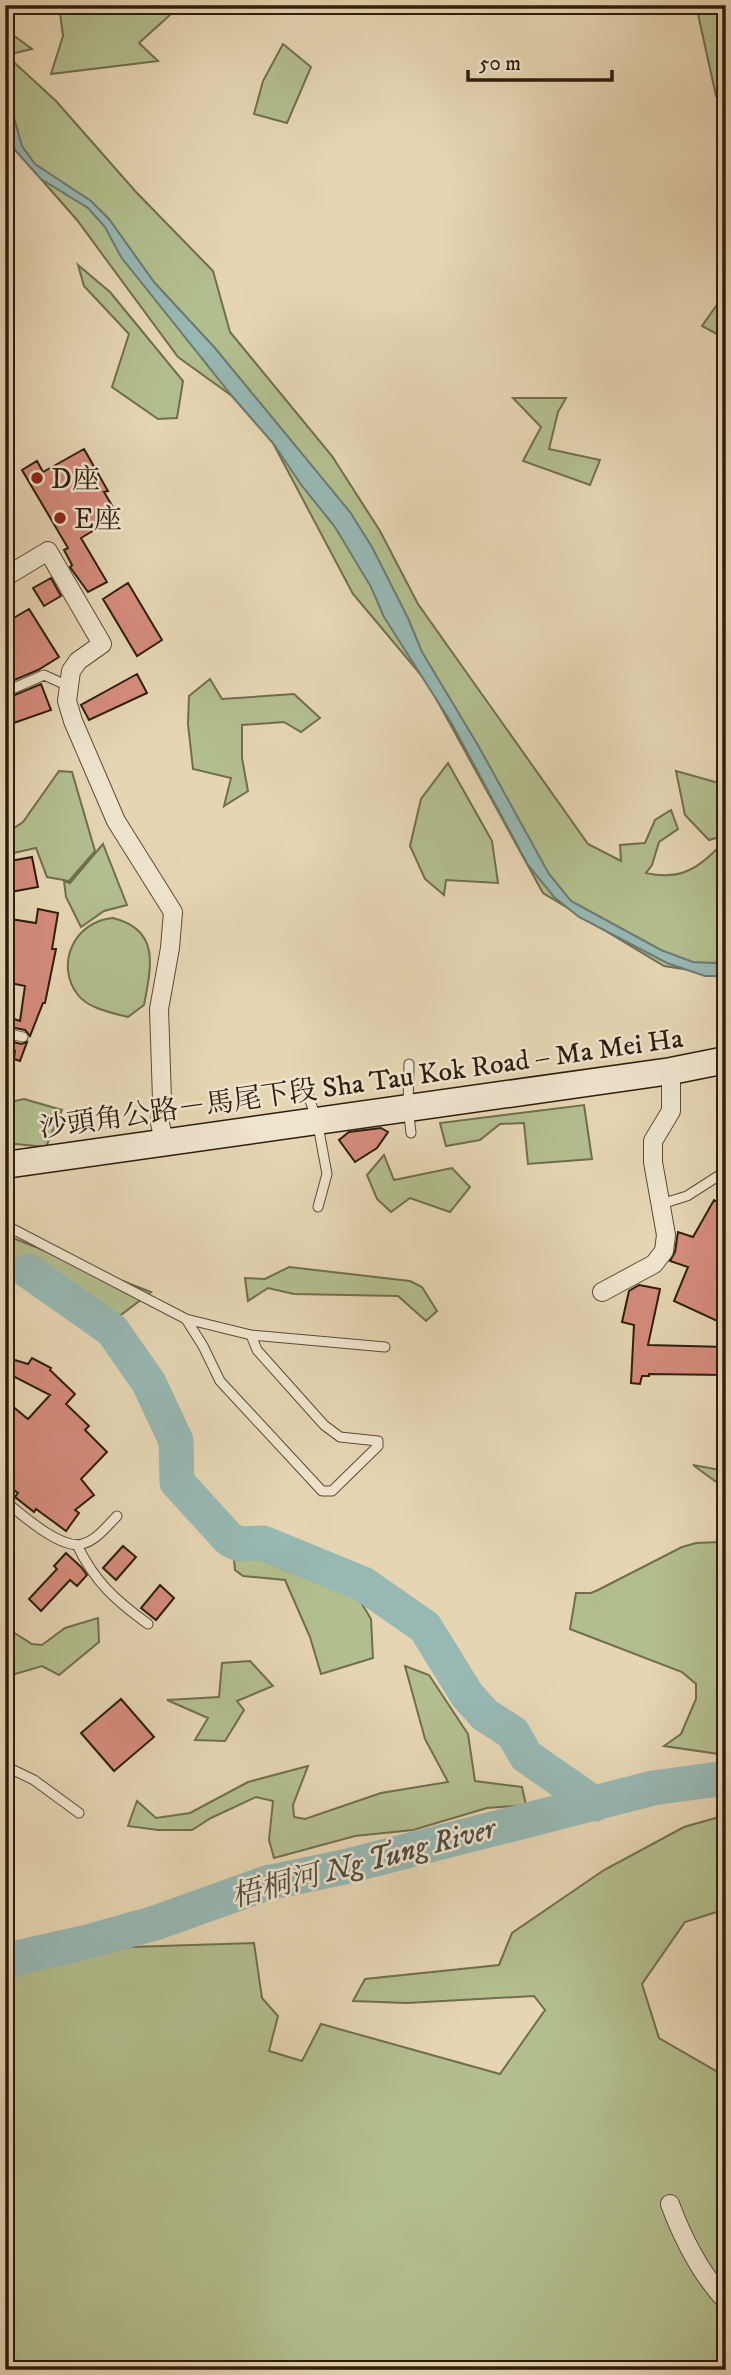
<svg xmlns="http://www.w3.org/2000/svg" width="731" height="2375" font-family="'IM FELL DW Pica','Noto Serif SC',serif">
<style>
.green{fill:#b3be8e;stroke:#706e4e;stroke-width:2}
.water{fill:#97b8b3;stroke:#6d7a71;stroke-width:2}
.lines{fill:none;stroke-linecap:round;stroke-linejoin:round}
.river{stroke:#97b8b3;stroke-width:35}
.building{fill:#d58c7c;stroke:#2e1d0e;stroke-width:2}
.service-casing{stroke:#5c4b37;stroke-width:11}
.minor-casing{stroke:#5c4b37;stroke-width:20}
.secondary-casing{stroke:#2e1d0e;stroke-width:29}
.service{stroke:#efe4ce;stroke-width:9}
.minor{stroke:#efe4ce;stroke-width:18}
.secondary{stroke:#efe4ce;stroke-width:26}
.poi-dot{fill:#8f2418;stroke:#efe4ce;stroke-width:2.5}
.labels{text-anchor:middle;stroke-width:5;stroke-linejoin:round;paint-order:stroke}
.poi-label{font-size:28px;fill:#2e1d0e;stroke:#efe4ce;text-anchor:start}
.street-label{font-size:28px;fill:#2e1d0e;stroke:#efe4ce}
.water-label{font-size:30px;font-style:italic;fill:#4e4c40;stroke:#efe4ce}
</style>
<rect width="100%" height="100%" fill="#e6d5b3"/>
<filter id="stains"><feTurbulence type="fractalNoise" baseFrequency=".00286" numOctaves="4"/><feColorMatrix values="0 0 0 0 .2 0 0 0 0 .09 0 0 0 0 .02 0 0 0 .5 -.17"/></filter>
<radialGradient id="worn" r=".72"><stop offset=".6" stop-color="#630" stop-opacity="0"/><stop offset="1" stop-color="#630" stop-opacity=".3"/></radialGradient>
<!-- green -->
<path class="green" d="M 59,5 L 181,5 L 139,43 L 158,61 L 51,74 L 63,36 Z
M 696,5 L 726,5 L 726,95 L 716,96 Z
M 5,29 L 32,49 L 6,55 L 56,101 L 136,192 L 213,271 L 230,332 L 332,456 L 380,531 L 418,604 L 588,844 L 621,861 L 620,845 L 645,843 L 655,820 L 671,810 L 678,829 L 659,842 L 652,865 L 646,873 C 684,882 701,865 726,840 L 726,973 L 722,975 L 664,966 L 543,893 L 427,682 L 353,594 L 273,443 L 232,396 L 178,357 L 77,220 L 5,138 Z
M 283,44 L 311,67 L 287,123 L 254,114 L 263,81 Z
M 78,265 L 110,292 L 183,381 L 177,418 L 158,419 L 112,387 L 129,334 L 84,286 Z
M 726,292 L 726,339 L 702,326 Z
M 513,398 L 566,398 L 558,412 L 549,449 L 600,460 L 590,485 L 523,461 L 541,427 Z
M 210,679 L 222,699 L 294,694 L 320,718 L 301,732 L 284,722 L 242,725 L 242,758 L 248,791 L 224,806 L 231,778 L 193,769 L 188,724 L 189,696 Z
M 448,763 L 492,841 L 498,883 L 446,880 L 444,895 L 425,879 L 410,846 L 421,799 Z
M 59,771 L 72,772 L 95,851 L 69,881 L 47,877 L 36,848 L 9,854 L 5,834 L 23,822 Z
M 676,771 L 726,785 L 726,835 L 709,840 L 685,815 Z
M 103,844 L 127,905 L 104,911 L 81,927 L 66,897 L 64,881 L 70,883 Z
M 113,918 C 161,930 151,967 144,1005 L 128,1017 C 113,1013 89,1009 78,995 C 54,964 75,921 113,918 Z
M 24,1099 L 62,1110 L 46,1147 L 5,1143 L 5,1103 Z
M 584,1105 L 592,1159 L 528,1164 L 524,1123 L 500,1124 L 480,1140 L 446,1146 L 440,1123 Z
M 384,1155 L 394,1180 L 452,1168 L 470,1187 L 450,1212 L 410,1198 L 391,1212 L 377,1199 L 367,1175 Z
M 5,1235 L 151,1292 L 121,1315 L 105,1344 L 63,1307 L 5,1273 Z
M 289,1267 L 410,1281 L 422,1287 L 437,1311 L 426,1321 L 398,1296 L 294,1294 L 268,1288 L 248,1301 L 245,1278 L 265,1279 Z
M 693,1465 L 726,1471 L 726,1489 Z
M 720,1542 L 726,1543 L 726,1755 L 664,1746 L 681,1734 L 696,1699 L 696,1684 L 682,1672 L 570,1629 L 576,1593 L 591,1593 L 598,1590 L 682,1547 L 696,1543 Z
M 252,1549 L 279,1553 L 280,1568 L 356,1594 L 371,1619 L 373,1658 L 321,1674 L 310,1637 L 285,1580 L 243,1576 L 235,1570 L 233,1550 Z
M 98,1618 L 99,1642 L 59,1675 L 42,1666 L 5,1677 L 5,1627 L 32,1644 L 42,1645 L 65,1628 Z
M 250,1661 L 273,1686 L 237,1701 L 244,1710 L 225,1741 L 195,1740 L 208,1718 L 167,1700 L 219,1697 L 222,1663 Z
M 405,1666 L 429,1675 L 468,1734 L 475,1781 L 522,1787 L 526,1805 L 487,1808 L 413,1830 L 355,1836 L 274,1858 L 269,1840 L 273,1801 L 256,1797 L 211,1818 L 192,1830 L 158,1830 L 128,1826 L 137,1801 L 156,1818 L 190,1813 L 248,1782 L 308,1766 L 293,1805 L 294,1817 L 305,1819 L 381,1793 L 448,1782 L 425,1739 Z
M 726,1815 L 726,1909 L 685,1922 L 642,1984 L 659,2038 L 723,2075 L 717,2162 L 726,2237 L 726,2370 L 5,2370 L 5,1968 L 130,1947 L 254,1943 L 262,1998 L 278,2016 L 269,2051 L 302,2061 L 321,2024 L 500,2074 L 545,2010 L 534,1996 L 407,2003 L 353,2001 L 365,1979 L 499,1965 L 512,1933 L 604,1870 L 684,1827 Z"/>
<!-- water -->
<path class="water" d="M 5,97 L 11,107 L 22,146 L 35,164 L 91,201 L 109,219 L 154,282 L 215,348 L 350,512 L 372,547 L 408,618 L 422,652 L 479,747 L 549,874 L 571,901 L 661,950 L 693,962 L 714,963 L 726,961 L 726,976 L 705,976 L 667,963 L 579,917 L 554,897 L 528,865 L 452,724 L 384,617 L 371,587 L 335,527 L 302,486 L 273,443 L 232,396 L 121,257 L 105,227 L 88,208 L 41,179 L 15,150 L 5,119 Z"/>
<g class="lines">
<!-- river -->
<path class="river" d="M 28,1271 L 112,1330 L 149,1383 L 176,1441 L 177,1482 L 229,1539 L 239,1544 L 263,1543 L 363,1584 L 425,1627 L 467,1695 L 485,1715 L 513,1733 L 526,1756 L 595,1804
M 5,1963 L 21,1957 L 87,1942 L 155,1923 L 267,1883 L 344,1867 L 653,1788 L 726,1778"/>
</g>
<!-- building -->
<path class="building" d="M 84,449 L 108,491 L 104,492 L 118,516 L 81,538 L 107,582 L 88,592 L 70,567 L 72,565 L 64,550 L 68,548 L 22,470 L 37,461 L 43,472 Z
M 51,578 L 61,596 L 44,606 L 33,588 Z
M 128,583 L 162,640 L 137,656 L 103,599 Z
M 29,609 L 59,657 L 38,670 L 5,684 L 5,623 Z
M 137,674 L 147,693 L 89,720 L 81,705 Z
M 41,684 L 51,710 L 5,726 L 5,699 Z
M 32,857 L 38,887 L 5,893 L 5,862 Z
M 38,909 L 58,913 L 52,949 L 56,949 L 45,1003 L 43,1003 L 30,1036 L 25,1030 L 5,1026 L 5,1016 L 20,1021 L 25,986 L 5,982 L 5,948 L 10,919 L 36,923 Z
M 5,1040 L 21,1044 L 27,1042 L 20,1061 L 14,1059 L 15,1050 L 7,1072 Z
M 381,1128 L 388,1132 L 377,1148 L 355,1162 L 339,1140 L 349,1132 Z
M 714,1200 L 726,1207 L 726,1258 L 719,1279 L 726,1283 L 726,1325 L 674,1301 L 688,1267 L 670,1261 L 675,1252 L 678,1232 L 693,1237 Z
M 639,1285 L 660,1289 L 648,1345 L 726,1347 L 726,1375 L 649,1374 L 649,1376 L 642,1376 L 640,1384 L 631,1383 L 634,1325 L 622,1322 L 629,1291 Z
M 5,1357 L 28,1364 L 32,1358 L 51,1368 L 50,1370 L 75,1394 L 66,1404 L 89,1426 L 85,1430 L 107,1452 L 81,1479 L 94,1495 L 75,1510 L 79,1513 L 66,1531 L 36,1509 L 34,1512 L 15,1497 L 18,1493 L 5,1484 L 5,1400 L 28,1419 L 50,1395 L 5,1372 Z
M 123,1546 L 136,1557 L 116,1580 L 103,1568 Z
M 66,1553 L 81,1567 L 87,1575 L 77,1586 L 70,1580 L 41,1611 L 29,1599 L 57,1569 L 54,1566 Z
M 160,1585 L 174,1598 L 156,1620 L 141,1608 Z
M 121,1699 L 154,1737 L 114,1771 L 81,1733 Z"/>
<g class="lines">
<!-- service casing -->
<g class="service-casing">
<path id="service" d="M 5,692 L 44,675 L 68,686
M 5,1033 L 23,1037
M 409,1064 L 408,1107 L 411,1133
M 304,1084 L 317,1120 L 327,1174 L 318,1207
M 661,1204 L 687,1196 L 726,1171
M 5,1225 L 186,1319 L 251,1335 L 257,1350 L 324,1425 L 340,1437 L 378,1441 L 378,1446 L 332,1491 L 322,1491 L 220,1381 L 203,1346 L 186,1319
M 251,1335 L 385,1347
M 5,1501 C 21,1514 61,1550 82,1544 C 97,1540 107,1526 117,1516
M 77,1545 C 95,1582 115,1600 148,1624
M 5,1766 L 34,1780 L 79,1813"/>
</g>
<!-- minor casing -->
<g class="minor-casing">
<path id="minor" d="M 5,577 L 48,551 L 102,644 L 78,661 L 71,671 L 67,701 L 73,721 L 116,821 L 173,912 L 170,948 L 159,1009 L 162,1099 L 160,1123 L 164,1142
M 602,1292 L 654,1264 L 664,1251 L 666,1235 L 653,1162 L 653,1141 L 671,1111 L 671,1071
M 670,2204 C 683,2239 700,2273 726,2301"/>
</g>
<!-- secondary casing -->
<g class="secondary-casing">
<path id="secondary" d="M 5,1165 L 671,1071 L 726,1060"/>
</g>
<!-- service -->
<use href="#service" class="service"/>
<!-- minor -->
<use href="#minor" class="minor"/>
<!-- secondary -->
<use href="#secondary" class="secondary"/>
</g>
<!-- markers -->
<g class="poi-dot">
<circle cx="37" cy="478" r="7"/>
<circle cx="60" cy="518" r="7"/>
</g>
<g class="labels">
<!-- poi labels -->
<g class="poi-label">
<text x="51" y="488">D座</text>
<text x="74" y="528">E座</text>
</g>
<!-- street labels -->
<g class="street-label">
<text transform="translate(361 1082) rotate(-8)" y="10">沙頭角公路－馬尾下段 Sha Tau Kok Road – Ma Mei Ha</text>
</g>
<!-- water labels -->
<g class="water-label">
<text transform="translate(363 1862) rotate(-15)" y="10">梧桐河 Ng Tung River</text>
</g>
</g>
<!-- margin -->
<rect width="731" height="2375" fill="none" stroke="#e6d5b3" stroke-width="28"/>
<rect x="7" y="7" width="717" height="2361" fill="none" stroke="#2e1d0e" stroke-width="3.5"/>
<rect x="14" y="14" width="703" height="2347" fill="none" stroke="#2e1d0e" stroke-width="2"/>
<!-- scale -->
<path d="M468 70v10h144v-10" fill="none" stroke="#2e1d0e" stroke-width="3.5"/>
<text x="479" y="70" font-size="21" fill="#2e1d0e" stroke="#efe4ce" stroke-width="5" paint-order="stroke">50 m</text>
<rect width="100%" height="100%" filter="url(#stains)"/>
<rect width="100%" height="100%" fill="url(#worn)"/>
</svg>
